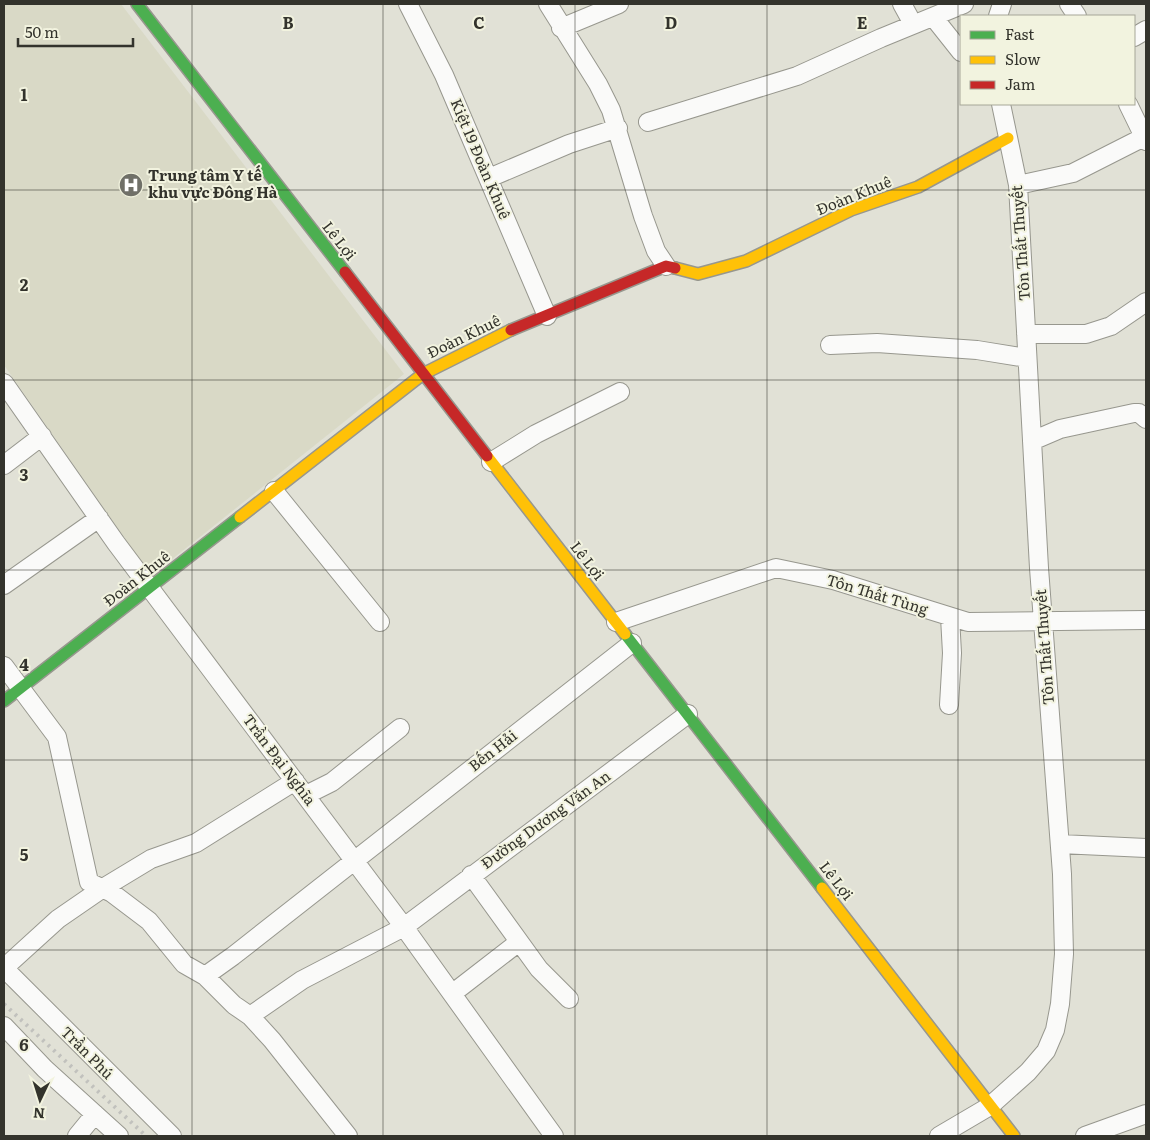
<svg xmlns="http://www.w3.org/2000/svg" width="1150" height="1140" font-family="Literata,serif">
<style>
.built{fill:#d9d9c6}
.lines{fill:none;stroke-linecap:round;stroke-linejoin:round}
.street-casing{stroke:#97978e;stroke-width:20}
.fast-casing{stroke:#97978e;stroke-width:14}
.slow-casing{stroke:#97978e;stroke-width:14}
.jam-casing{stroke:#97978e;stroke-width:14}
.street{stroke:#fafaf9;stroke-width:18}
.fast{stroke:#4caf50;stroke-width:11}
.slow{stroke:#ffc107;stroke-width:11}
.jam{stroke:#c62828;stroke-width:11}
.rail{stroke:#c1c1bd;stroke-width:4;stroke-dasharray:2.5 5;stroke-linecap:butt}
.grid{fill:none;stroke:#33332c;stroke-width:1;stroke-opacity:0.55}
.labels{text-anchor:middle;stroke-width:4;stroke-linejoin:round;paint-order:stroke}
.street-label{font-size:15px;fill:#33332c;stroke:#f2f3df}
.poi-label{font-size:15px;font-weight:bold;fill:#33332c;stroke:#f2f3df;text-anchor:start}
.grid-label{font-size:16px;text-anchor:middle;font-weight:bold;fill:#33332c;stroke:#f2f3df;stroke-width:4;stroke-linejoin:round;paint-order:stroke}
</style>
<rect width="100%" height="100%" fill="#e1e1d6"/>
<!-- built -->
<path class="built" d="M 4,4 L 121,4 L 404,374 L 151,576 L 4,365 Z"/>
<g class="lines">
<!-- street casing -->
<g class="street-casing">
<path id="street" d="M 408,4 L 444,75 L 547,316
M 548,4 L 598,84 L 611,110 L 643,216 L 656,251 L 666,266
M 902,4 L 913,24
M 1069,4 L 1077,16
M 998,16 L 1002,4
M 934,18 L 961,52
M 561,28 L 619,4
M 1134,37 L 1146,30
M 1128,104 L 1146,141
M 648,122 L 797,76 L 881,38 L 964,4
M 489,178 L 569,144 L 618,128
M 1018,185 L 1073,173 L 1146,136
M 1026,334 L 1086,334 L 1111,326 L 1146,302
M 830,345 L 877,343 L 977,350 L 1027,358
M 4,383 L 116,543 L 404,927 L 554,1136
M 1032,441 L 1060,429 L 1134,413 L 1139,413 L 1146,419
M 491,462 L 536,434 L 620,392
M 4,465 L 42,436
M 274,491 L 380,622
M 4,585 L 99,518
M 616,622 L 776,568 L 833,580 L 968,622 L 1146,620
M 4,666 L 57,737 L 89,882 L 112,893 L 149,921 L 184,964 L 205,976 L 233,956 L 632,643
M 949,705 L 952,653 L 950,617
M 306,795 L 332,782 L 400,728
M 1060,844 L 1146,848
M 471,875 L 539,969 L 569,999
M 4,968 L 58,919 L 103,888 L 151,859 L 196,843 L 295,781
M 4,968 L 172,1136
M 205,976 L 234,1005 L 250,1016 L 272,1040 L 348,1136
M 453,993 L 519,942
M 250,1016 L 302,980 L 404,927 L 688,714
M 4,1026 L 45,1069 L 119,1136
M 77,1136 L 95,1114
M 939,1136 L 990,1106 L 1028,1072 L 1046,1051 L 1055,1030 L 1060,1004 L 1064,954 L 1062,874 L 1039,568 L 1018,185 L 1001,104
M 1085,1136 L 1146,1114"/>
</g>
<!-- fast casing -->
<g class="fast-casing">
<path id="fast" d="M 137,4 L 345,272
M 625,634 L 822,888
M 4,701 L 240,517"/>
</g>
<!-- slow casing -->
<g class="slow-casing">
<path id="slow" d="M 675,268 L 698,274 L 746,261 L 851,210 L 918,187 L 1008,138
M 487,456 L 625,634
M 240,517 L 423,374 L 511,330
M 822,888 L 1014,1136"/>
</g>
<!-- jam casing -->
<g class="jam-casing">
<path id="jam" d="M 345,272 L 487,456
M 511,330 L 666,266 L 675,268"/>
</g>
<!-- street -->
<use href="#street" class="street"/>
<!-- fast -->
<use href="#fast" class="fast"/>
<!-- slow -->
<use href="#slow" class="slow"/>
<!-- jam -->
<use href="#jam" class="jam"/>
<!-- rail -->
<path class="rail" d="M 4,1004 L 146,1136"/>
</g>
<!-- grid -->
<path class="grid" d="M 192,4 L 192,1136M 383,4 L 383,1136M 575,4 L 575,1136M 767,4 L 767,1136M 958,4 L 958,1136M 4,190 L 1146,190M 4,380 L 1146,380M 4,570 L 1146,570M 4,760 L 1146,760M 4,950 L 1146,950"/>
<!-- icons -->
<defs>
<g id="hospital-disc" transform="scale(1.25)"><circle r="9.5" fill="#707068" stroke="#f2f3df"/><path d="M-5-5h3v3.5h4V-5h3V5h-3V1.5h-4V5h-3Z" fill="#fff"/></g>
</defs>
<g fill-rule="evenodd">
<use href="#hospital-disc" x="131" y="185"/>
</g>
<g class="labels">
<!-- street labels -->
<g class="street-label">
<text transform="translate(480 159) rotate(67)" y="5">Kiệt 19 Đoàn Khuê</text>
<text transform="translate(854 196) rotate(-22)" y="5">Đoàn Khuê</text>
<text transform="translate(339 241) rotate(52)" y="5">Lê Lợi</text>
<text transform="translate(1021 243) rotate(-94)" y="5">Tôn Thất Thuyết</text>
<text transform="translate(464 337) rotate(-26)" y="5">Đoàn Khuê</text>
<text transform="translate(587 561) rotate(52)" y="5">Lê Lợi</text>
<text transform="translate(137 579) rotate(-38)" y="5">Đoàn Khuê</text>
<text transform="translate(877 595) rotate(17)" y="5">Tôn Thất Tùng</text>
<text transform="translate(1045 647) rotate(-94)" y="5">Tôn Thất Thuyết</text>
<text transform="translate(493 751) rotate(-38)" y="5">Bến Hải</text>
<text transform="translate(279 760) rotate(53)" y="5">Trần Đại Nghĩa</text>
<text transform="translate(546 820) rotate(-36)" y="5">Đường Dương Văn An</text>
<text transform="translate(836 881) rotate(52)" y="5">Lê Lợi</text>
<text transform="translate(87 1053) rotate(45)" y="5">Trần Phú</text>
</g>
<!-- poi labels -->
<g class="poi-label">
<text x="148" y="181">Trung tâm Y tế<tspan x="148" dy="17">khu vực Đông Hà</tspan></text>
</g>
</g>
<g class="grid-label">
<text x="288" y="29">B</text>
<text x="479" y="29">C</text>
<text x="671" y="29">D</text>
<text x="862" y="29">E</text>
<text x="24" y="101">1</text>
<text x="24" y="291">2</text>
<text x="24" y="481">3</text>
<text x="24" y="671">4</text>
<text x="24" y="861">5</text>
<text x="24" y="1051">6</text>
</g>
<!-- border -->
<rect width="1150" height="1140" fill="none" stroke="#33332c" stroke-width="10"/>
<!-- legend -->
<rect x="960" y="15" width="175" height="90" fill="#f2f3df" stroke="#a6a697"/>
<rect x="970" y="31" width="25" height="8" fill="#4caf50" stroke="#a6a697"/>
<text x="1005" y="40" font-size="15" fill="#33332c">Fast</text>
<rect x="970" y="56" width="25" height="8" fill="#ffc107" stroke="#a6a697"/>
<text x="1005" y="65" font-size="15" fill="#33332c">Slow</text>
<rect x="970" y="81" width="25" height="8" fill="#c62828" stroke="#a6a697"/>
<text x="1005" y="90" font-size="15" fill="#33332c">Jam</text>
<!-- north arrow -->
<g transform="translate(40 1100) rotate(184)" stroke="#f2f3df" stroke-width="4" paint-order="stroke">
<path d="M0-4L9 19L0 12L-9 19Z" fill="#33332c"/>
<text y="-8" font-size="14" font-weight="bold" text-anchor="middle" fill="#33332c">N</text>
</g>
<!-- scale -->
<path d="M18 38v8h115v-8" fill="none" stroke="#33332c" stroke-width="2.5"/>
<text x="25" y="38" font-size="15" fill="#33332c" stroke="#f2f3df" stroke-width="4" paint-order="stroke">50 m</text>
</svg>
